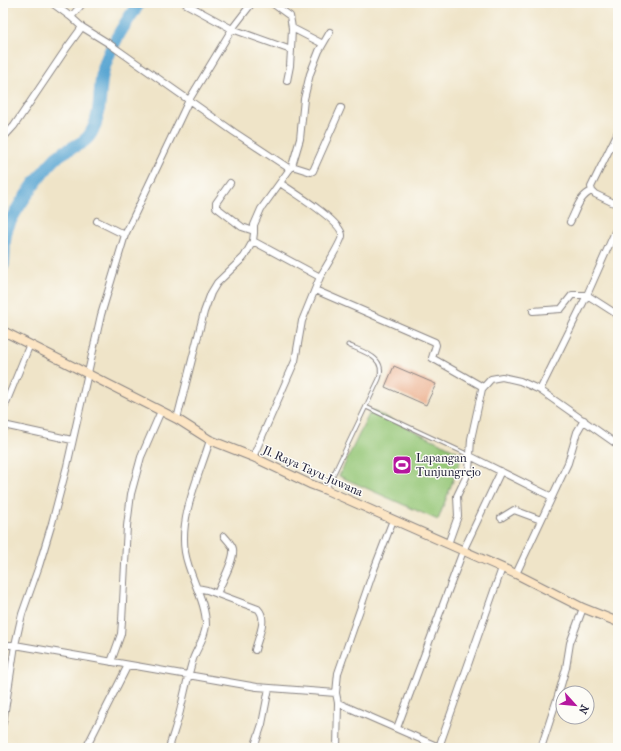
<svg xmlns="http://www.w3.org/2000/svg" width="621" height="751" font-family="'IM FELL French Canon',serif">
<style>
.green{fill:#94c676;stroke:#5b7458}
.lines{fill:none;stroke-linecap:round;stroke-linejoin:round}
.river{stroke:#59a5d2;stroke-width:13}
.building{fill:#e89e76}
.service-casing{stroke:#888382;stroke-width:5}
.minor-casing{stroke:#888382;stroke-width:8}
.secondary-casing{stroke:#888382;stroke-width:10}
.service{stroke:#fff;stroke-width:3}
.minor{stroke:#fff;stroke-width:6}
.secondary{stroke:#fce5c4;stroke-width:8}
.labels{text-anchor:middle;stroke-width:3;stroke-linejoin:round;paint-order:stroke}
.poi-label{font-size:12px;fill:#22223b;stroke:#fdfcf7;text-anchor:start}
.street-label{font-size:12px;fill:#22223b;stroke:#fdfcf7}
</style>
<rect width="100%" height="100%" fill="#fdfcf7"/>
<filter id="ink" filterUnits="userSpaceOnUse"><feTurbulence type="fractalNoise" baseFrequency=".025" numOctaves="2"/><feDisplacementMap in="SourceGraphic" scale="8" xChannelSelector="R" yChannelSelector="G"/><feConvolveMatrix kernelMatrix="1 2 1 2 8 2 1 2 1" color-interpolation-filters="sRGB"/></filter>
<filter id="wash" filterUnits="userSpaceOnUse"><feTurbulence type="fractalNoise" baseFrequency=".012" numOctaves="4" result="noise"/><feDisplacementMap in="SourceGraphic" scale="16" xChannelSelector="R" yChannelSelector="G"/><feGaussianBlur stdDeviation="0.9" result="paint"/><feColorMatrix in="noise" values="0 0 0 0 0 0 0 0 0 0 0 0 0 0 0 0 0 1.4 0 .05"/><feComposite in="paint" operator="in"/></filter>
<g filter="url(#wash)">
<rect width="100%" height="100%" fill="#efe4c8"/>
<!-- green -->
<path class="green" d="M 371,410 L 463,454 L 438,520 L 339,476 Z"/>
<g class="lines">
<!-- river -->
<path class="river" d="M 3,265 C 5,254 3,243 6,232 C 10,215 42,172 55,159 C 66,147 83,147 91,133 C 101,116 99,95 102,76 C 107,50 124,25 139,3"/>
</g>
<g id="blocks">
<!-- building -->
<path class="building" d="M 394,366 L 436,384 L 426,405 L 385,387 Z"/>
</g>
</g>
<g filter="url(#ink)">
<use href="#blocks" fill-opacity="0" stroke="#888382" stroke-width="1"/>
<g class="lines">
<!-- service casing -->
<g class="service-casing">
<path id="service" d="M 366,407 L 469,455
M 326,490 L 379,379 C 387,357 363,352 348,345"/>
</g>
<!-- minor casing -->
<g class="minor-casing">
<path id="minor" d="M 52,3 L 71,17 L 82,27 L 108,43 L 234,132 L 290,169
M 272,3 L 290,16 L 292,28 L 291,50
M 186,4 L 232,29 L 291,50 L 290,66 L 287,81
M 71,17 L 83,3
M 292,28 L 323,44
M 618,132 L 591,187 L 592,191 L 595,194 L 618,205
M 3,138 L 14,126 L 66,49 L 82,27
M 292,166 L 311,172 L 313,171 L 341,108
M 230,183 L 216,203 L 216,207 L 242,227 L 254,231
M 280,183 C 292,191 344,223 342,236 C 341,243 324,270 320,277
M 97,221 L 125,235
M 570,222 C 576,211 579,196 592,191
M 315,290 L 435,342 L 436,345 L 432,358 L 483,387
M 533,311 L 561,309 L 572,295 L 587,295 L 618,315
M 540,390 L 587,295 L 618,225
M 3,410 L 30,344
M 177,419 L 204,312 L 211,293 L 217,283 L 244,257 L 253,241 L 254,233 L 254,225 L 261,209 L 292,166 L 300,139 L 304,99 L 310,74 L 319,51 L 330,32
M 3,423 L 8,426 L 72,440
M 470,456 L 552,497
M 253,457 L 295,361 L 302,321 L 320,277 L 253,241
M 501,518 L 514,510 L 541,520
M 448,544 L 458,516 L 457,496 L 469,471 L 471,439 L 482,389 L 491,379 L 502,377 L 520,381 L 540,390 L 618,445
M 516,574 L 568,463 L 577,432 L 584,420
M 197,588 L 207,590 L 258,609 C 268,619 258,637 255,650
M 217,594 C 221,583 235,560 233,549 C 232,544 227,540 224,536
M 3,645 L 15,645 L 257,687 L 336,693
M 111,662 L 121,634 L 122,621 L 127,526 L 131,494 L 141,457 L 161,411
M 338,703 L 441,748
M 3,723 L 15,645 L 22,614 L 39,566 L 52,523 L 67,466 L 101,315 L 125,235 L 189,100 L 232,29 L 252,3
M 397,728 L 463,551 L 501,471
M 439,747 L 502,568
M 86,748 L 128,665
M 169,748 C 173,734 178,721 181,707 C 185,691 188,675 193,659 C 197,648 205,638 206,625 C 206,600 189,577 185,552 C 179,516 200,474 210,440
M 254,748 L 262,724 L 269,688
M 337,748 L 338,703 L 336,693 L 338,673 L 373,572 L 393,520
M 541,748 L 557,699 L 566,668 L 570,643 L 583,608"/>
</g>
<!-- secondary casing -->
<g class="secondary-casing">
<path id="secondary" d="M 3,331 L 177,419 L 210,440 L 253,457 L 310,484 L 326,490 L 516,574 L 583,608 L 618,622"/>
</g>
<!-- service -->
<use href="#service" class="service"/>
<!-- minor -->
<use href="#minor" class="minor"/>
<!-- secondary -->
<use href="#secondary" class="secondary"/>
</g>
</g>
<!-- icons -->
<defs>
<g id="stadium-square" transform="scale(1)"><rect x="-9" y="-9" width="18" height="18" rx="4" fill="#b5179e" stroke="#fdfcf7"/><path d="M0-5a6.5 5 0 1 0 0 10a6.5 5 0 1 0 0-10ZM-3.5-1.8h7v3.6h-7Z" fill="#fff"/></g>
</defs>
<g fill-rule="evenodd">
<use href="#stadium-square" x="402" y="465"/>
</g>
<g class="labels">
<!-- poi labels -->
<g class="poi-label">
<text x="416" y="462">Lapangan<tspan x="416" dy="14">Tunjungrejo</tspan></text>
</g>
<!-- street labels -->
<g class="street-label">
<text transform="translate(313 471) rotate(24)" y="4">Jl. Raya Tayu-Juwana</text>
</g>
</g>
<!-- margin -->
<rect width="621" height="751" fill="none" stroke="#fdfcf7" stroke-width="16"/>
<!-- north arrow -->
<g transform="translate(575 705) rotate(117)"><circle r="19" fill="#fdfcf7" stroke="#a5a5ac"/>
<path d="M0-3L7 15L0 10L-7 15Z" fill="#b5179e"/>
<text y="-6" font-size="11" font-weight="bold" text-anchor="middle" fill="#22223b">N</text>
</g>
</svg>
